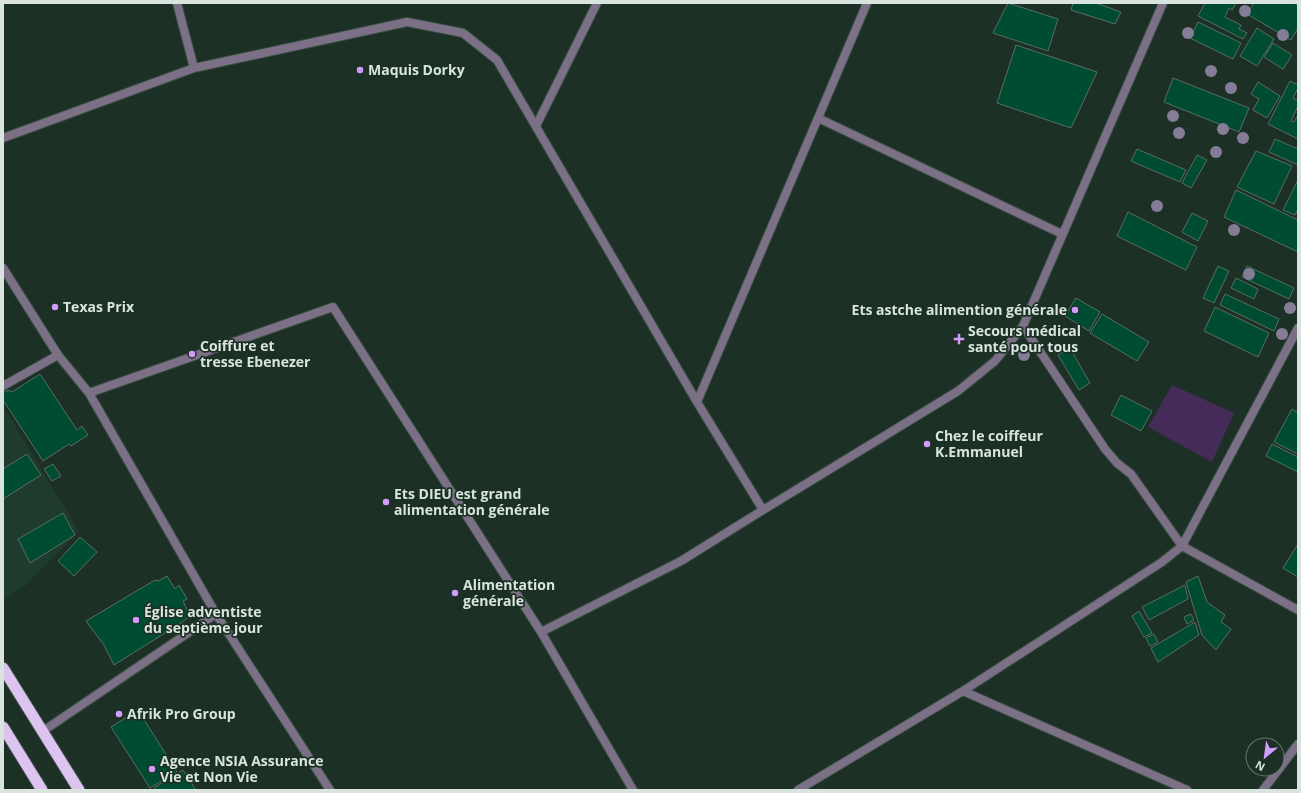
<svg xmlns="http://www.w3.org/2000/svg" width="1301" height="793" font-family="'Open Sans',sans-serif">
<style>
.built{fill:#1f3b2e}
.green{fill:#452b58}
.building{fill:#004c32;stroke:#586e62}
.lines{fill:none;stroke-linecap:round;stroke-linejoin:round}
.minor-casing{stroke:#3a4d43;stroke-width:10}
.trunk-casing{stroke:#3a4d43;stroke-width:13}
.minor{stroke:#7c7086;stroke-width:8}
.trunk{stroke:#dcc3f0;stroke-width:11}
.tree{fill:#857c98}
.poi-dot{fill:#d39cfc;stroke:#1c3026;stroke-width:1.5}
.labels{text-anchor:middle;stroke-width:3.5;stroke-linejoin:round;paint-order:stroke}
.poi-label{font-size:14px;font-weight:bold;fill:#d8e4dd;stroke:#1c3026;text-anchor:start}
</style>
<rect width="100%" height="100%" fill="#1c3026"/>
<!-- built -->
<path class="built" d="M 3,406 L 79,531 L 25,586 L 3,600 Z"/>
<!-- green -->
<path class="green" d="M 1172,385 L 1234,413 L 1212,462 L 1148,427 Z"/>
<!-- building -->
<path class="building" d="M 1008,3 L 1058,19 L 1048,51 L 993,33 Z
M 1073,3 L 1096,3 L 1121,12 L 1115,24 L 1071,10 Z
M 1205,3 L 1236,3 L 1232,10 L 1229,8 L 1225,17 L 1241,25 L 1239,29 L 1247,33 L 1243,39 L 1198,16 Z
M 1254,3 L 1294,3 L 1298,5 L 1298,28 L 1291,40 L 1247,14 Z
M 1198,22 L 1241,43 L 1233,59 L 1190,38 Z
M 1257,28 L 1274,39 L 1257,66 L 1240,56 Z
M 1273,43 L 1292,55 L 1283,69 L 1264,57 Z
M 1016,45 L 1097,72 L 1071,128 L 997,103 Z
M 1173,78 L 1249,108 L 1239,132 L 1164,102 Z
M 1290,81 L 1298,85 L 1298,88 L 1293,98 L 1298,101 L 1298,106 L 1291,121 L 1294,122 L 1298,115 L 1298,139 L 1268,124 Z
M 1258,82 L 1280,96 L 1267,118 L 1253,110 L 1259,99 L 1251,94 Z
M 1275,139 L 1298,149 L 1298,165 L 1269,152 Z
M 1137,149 L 1186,170 L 1180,182 L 1131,161 Z
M 1256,151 L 1292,166 L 1274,204 L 1237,187 Z
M 1197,155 L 1207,160 L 1191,188 L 1182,183 Z
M 1298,180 L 1298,209 L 1295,215 L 1283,210 Z
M 1236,190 L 1298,220 L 1298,252 L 1224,217 Z
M 1128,212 L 1197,247 L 1186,270 L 1117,236 Z
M 1192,213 L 1208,221 L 1198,241 L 1182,232 Z
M 1218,266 L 1229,271 L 1214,303 L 1203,298 Z
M 1247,266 L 1294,288 L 1289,299 L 1242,277 Z
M 1236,278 L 1258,289 L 1254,299 L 1231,288 Z
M 1225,294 L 1279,319 L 1274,331 L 1220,305 Z
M 1076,298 L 1100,312 L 1089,331 L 1065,316 Z
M 1215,307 L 1269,333 L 1258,357 L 1204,331 Z
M 1102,314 L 1149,342 L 1137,361 L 1090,333 Z
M 1070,348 L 1090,383 L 1079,390 L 1058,355 Z
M 40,374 L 77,430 L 82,426 L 88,435 L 71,446 L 69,444 L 43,461 L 3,400 L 3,393 L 8,390 L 12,392 Z
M 1121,395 L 1152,411 L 1141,431 L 1111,415 Z
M 1292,409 L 1298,413 L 1298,454 L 1274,442 Z
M 1272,444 L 1298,457 L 1298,472 L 1266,456 Z
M 27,454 L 41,475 L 3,499 L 3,469 Z
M 53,464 L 61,476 L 52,481 L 44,469 Z
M 63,513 L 75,535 L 30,563 L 18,539 Z
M 80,537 L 97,552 L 74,576 L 58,561 Z
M 1298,544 L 1298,577 L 1283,568 Z
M 167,576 L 175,589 L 179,585 L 187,599 L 183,601 L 190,616 L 181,623 L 114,665 L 104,645 L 86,621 L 155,580 L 158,581 Z
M 1198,576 L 1207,602 L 1225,615 L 1221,622 L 1231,629 L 1216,650 L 1202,635 L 1186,582 Z
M 1185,585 L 1188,599 L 1149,620 L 1142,607 Z
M 1139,611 L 1152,633 L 1144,637 L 1132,616 Z
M 1191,614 L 1194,620 L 1187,624 L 1184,617 Z
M 1195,622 L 1199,635 L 1158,662 L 1151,648 Z
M 1154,634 L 1158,642 L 1150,646 L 1146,638 Z
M 138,710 L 177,772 L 150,788 L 111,727 Z
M 183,770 L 196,790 L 155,790 L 154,788 Z"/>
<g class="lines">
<!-- minor casing -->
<g class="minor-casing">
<path id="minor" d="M 177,3 L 194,68
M 818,118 L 1062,234
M 536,126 L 597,3
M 3,138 L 194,68 L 407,22 L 463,33 L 497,60 L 697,402 L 763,510
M 3,268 L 58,355 L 89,393 L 216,614 L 330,790
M 1023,326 L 1105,449 L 1117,463 L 1131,474 L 1182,546 L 1298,610
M 3,386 L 58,355
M 89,393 L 333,307 L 541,632 L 633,790
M 697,402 L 867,3
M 541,632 L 681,561 L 763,510 L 958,391 L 995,361 L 1023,326 L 1163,3
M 963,691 L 1187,790
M 43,731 L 216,614
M 798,790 L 963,691 L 1162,562 L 1182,546 L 1298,328
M 1263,790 L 1298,744"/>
</g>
<!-- trunk casing -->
<g class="trunk-casing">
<path id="trunk" d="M 3,668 L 79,790
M 3,727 L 42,790"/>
</g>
<!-- minor -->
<use href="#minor" class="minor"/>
<!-- trunk -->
<use href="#trunk" class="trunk"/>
</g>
<!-- trees -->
<g class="tree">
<circle cx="1245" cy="11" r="6"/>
<circle cx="1188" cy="33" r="6"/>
<circle cx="1283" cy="35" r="6"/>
<circle cx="1211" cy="71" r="6"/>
<circle cx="1231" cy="88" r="6"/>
<circle cx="1173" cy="116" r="6"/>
<circle cx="1223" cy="129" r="6"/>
<circle cx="1179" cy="133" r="6"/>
<circle cx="1243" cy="138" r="6"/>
<circle cx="1216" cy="152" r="6"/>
<circle cx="1157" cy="206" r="6"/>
<circle cx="1234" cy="230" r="6"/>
<circle cx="1249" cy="274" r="6"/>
<circle cx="1290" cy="308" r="6"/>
<circle cx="1282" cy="334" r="6"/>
<circle cx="1024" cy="355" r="6"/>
</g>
<!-- markers -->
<g class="poi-dot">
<circle cx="360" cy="70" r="4"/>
<circle cx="55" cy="307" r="4"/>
<circle cx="1075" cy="310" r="4"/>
<path d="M957 333h4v4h4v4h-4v4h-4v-4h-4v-4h4z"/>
<circle cx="192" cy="354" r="4"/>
<circle cx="927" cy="444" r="4"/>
<circle cx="386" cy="502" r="4"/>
<circle cx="455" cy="593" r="4"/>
<circle cx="136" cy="620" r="4"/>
<circle cx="119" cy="714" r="4"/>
<circle cx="152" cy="769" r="4"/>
</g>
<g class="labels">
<!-- poi labels -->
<g class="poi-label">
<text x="368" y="75">Maquis Dorky</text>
<text x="63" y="312">Texas Prix</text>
<text x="1067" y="315" text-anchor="end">Ets astche alimention générale</text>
<text x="968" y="336">Secours médical<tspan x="968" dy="16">santé pour tous</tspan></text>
<text x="200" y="351">Coiffure et<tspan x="200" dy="16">tresse Ebenezer</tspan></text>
<text x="935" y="441">Chez le coiffeur<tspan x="935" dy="16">K.Emmanuel</tspan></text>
<text x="394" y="499">Ets DIEU est grand<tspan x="394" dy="16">alimentation générale</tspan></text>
<text x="463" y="590">Alimentation<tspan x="463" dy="16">générale</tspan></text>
<text x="144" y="617">Église adventiste<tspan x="144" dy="16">du septième jour</tspan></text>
<text x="127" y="719">Afrik Pro Group</text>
<text x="160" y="766">Agence NSIA Assurance<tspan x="160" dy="16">Vie et Non Vie</tspan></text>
</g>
</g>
<!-- border -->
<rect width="1301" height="793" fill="none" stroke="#d8e4dd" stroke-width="8"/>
<!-- north arrow -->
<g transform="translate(1265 757) rotate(209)"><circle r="19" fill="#1c3026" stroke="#67786f"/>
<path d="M0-3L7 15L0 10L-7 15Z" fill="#d39cfc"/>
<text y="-6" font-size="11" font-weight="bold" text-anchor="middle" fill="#d8e4dd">N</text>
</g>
</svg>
